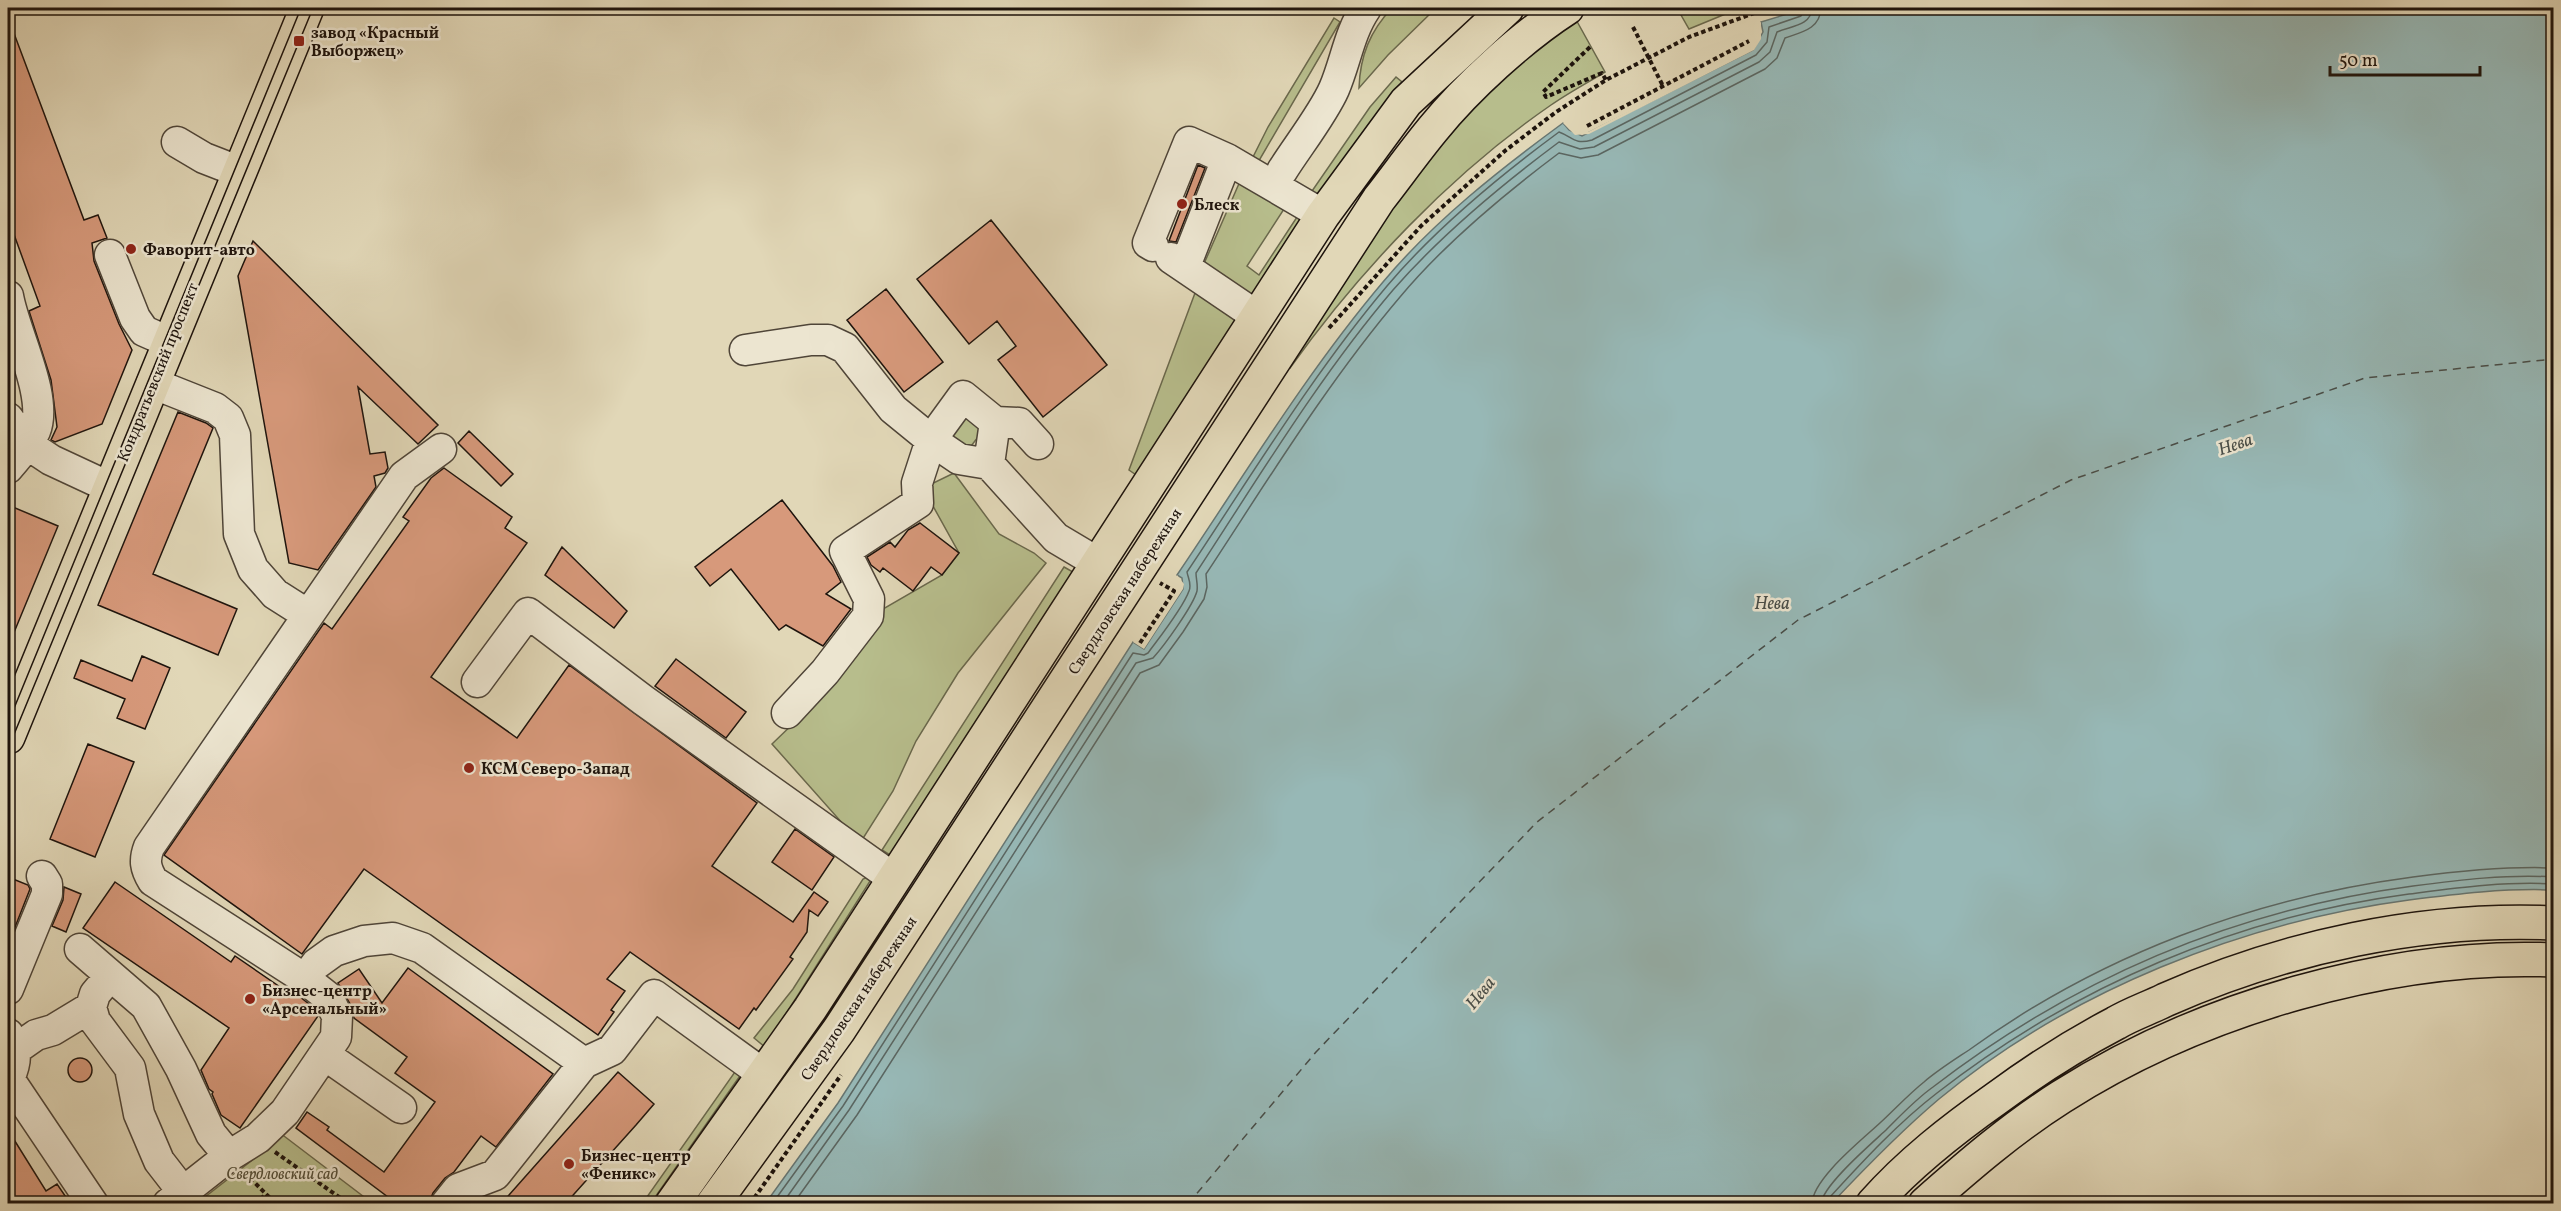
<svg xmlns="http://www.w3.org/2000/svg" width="2561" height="1211" font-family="Vollkorn,serif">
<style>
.green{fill:#b7bd8c;stroke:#6a684c;stroke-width:1.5}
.water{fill:#97b8b6;stroke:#677672;stroke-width:1.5}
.pier{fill:#e1d7b7}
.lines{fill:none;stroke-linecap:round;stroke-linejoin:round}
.shore{stroke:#5a6662;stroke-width:1.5}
.ferry{stroke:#484d48;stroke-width:1.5;stroke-dasharray:8 6;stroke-linecap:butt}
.building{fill:#d7997b;stroke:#1e140d;stroke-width:1.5}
.minor-casing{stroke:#4f4538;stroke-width:33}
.major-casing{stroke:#1e140d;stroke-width:36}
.path{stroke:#1e140d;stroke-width:4;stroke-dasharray:4.5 3;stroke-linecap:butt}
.minor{stroke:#ece5d0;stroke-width:30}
.major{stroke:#e1d7b7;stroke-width:33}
.tram{stroke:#1e140d;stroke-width:1.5}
.poi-dot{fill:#8f2418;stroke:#ece5d0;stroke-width:2}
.labels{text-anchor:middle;stroke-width:5;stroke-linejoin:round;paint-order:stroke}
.poi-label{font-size:16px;font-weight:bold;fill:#1e140d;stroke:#ece5d0;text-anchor:start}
.street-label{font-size:16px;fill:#1e140d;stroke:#ece5d0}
.park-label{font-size:16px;font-style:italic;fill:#544f39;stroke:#ece5d0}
.water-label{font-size:18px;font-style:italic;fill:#484d48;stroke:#ece5d0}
</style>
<rect width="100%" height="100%" fill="#e1d7b7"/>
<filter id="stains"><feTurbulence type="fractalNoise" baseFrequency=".00333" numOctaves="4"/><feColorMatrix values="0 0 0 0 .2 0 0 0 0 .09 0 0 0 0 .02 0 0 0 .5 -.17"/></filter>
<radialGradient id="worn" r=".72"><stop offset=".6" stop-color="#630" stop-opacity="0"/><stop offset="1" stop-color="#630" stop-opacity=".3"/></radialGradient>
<!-- green -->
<path class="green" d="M 1392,8 L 1436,8 L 1388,55 L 1359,88 C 1360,56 1370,31 1392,8 Z
M 1677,8 L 1740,8 L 1689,29 Z
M 1574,16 L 1605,72 C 1587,83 1568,93 1551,105 C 1451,174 1360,270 1290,368 L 1282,364 L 1337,278 L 1464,109 Z
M 1334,18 L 1340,22 L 1257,164 L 1310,194 L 1370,107 L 1396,77 L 1402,82 L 1320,194 L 1313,197 L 1250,163 L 1268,127 Z
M 1241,179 L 1286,206 L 1247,266 L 1259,275 L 1299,214 L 1306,218 L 1253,301 L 1203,266 Z
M 1198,285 L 1239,318 L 1139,477 L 1129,470 Z
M 963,410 L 985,428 L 968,450 L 945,433 Z
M 954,473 L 999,534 L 1034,553 L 1046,563 L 958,673 L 916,741 L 893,791 L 862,840 L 851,833 L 772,744 L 801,716 L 876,613 L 942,575 L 959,553 L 923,488 Z
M 1064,567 L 1073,572 L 890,855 L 882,850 Z
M 868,877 L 872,878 L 765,1047 L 754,1038 L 793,989 L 863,879 Z
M 737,1069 L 742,1073 L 651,1203 L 642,1204 Z
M 280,1133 L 372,1203 L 196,1204 L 255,1158 Z"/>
<!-- water -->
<path class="water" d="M 1807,8 L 2553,8 L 2553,890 C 2506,888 2456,894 2409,900 C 2243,922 2069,991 1939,1099 C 1901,1131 1866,1167 1832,1203 L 765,1204 L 838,1103 L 1133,642 L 1144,649 L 1183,589 L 1182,578 L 1177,575 C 1244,476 1306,373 1383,282 C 1434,221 1499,170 1563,123 L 1569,130 L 1582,136 L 1753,50 L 1763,32 L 1761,22 Z"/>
<!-- pier -->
<path class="pier" d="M 1761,22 L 1761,39 L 1754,50 L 1589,134 L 1575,135 L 1563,123 L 1565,121 L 1576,132 L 1588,132 L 1752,47 L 1758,38 L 1759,23 Z
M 1177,575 L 1184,584 L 1183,589 L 1144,649 L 1133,642 L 1134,640 L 1143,645 L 1181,588 L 1180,580 L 1176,578 Z"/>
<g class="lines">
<!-- shore -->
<path class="shore" d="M 772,1204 L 843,1106 L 1133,653 L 1144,655 L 1148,653 C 1159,638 1183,608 1189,591 C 1192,584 1188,578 1187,572 C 1252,475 1312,375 1387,286 C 1436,228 1498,177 1559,132 C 1573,137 1574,145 1592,140 L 1756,55 L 1767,42 L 1769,27 L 1801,16 L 1805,8
M 782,1204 L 849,1110 L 1136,663 L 1153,658 C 1164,646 1193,606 1197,591 C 1198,584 1196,579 1196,573 C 1259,477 1319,377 1393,290 C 1441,235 1500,186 1559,142 L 1580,149 L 1594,147 L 1759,62 L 1770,52 L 1777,32 C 1791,26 1811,26 1812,8
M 793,1204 L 857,1115 L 1140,673 L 1159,665 L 1183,632 L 1204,599 L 1207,587 L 1206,574 C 1268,480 1327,383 1400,297 C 1445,243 1503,195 1559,153 L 1581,158 L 1598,155 L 1765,69 L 1777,58 L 1785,38 C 1802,32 1820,29 1821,8
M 1812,1204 C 1812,1179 1863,1139 1881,1122 C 1895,1109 1909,1094 1924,1082 C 1938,1070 1954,1060 1969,1050 C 2100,955 2253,898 2413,877 C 2459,871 2507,866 2554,868
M 1821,1204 C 1822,1186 1872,1143 1886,1130 C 1901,1115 1916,1099 1933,1087 C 2076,977 2234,910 2413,886 C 2459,880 2507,874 2554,877
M 1828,1204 L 1830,1197 C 1863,1161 1898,1123 1937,1093 C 2074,986 2236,917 2409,894 C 2456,888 2506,881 2554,884"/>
<!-- ferry -->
<path class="ferry" d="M 1188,1204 L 1316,1052 L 1537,822 L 1798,620 L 2071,480 L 2365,378 L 2554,359"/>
</g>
<!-- building -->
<path class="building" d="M 9,20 L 84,220 L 98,215 L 107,238 L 92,243 L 94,261 L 119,324 L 132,350 L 102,424 L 55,442 L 51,440 L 57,427 L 51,380 L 29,311 L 40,306 L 8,218 Z
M 1198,165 L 1205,168 L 1176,242 L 1169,241 Z
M 991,220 L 1107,365 L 1043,417 L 998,360 L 1016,346 L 997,321 L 969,344 L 917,279 Z
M 253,241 L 438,425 L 418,444 L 358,387 L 370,454 L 385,452 L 388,468 L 385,473 L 374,476 L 376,487 L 318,570 L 289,563 L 238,276 Z
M 886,289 L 943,362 L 904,392 L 847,320 Z
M 178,412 L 206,423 L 213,428 L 153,574 L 237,609 L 218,655 L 98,605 Z
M 469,431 L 513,474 L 501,486 L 458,443 Z
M 444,468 L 512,517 L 505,528 L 527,543 L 431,677 L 517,738 L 569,665 L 757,803 L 712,866 L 793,922 L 814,892 L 828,902 L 818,916 L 809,910 L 807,932 L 790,957 L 793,959 L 756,1010 L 754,1008 L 739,1029 L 630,952 L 607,979 L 625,991 L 611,1010 L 614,1012 L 598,1035 L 364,869 L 302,954 L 164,855 L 324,623 L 332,629 L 409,521 L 403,517 L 431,478 Z
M 782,500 L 833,566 L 841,582 L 826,594 L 851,609 L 823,646 L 786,625 L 779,630 L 731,569 L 710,586 L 695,567 Z
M 8,505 L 58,526 L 8,647 Z
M 920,523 L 959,553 L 942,575 L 931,567 L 913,591 L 883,568 L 880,572 L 871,565 L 867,557 L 890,542 L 895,547 L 908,530 Z
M 562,547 L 627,611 L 614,628 L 545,575 Z
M 142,656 L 170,668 L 145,729 L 117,718 L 125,699 L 74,678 L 81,660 L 132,681 Z
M 676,659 L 746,712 L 726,738 L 655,686 Z
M 88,744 L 134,762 L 95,857 L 50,839 Z
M 795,829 L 834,857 L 812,890 L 772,862 Z
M 8,877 L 28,885 L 30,889 L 8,945 Z
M 115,882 L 231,962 L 235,956 L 286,991 L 288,988 L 295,993 L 314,1008 L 318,1016 L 240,1128 L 221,1115 L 212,1094 L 213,1092 L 209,1089 L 201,1070 L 229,1028 L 83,928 Z
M 64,887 L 81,894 L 66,932 L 52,926 L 63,900 Z
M 408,968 L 553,1074 L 496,1147 L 481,1136 L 454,1172 L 445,1178 L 433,1193 L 429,1203 L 396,1203 L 296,1128 L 307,1112 L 329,1127 L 327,1130 L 384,1172 L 435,1102 L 395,1073 L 407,1057 L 354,1018 L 353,1009 L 338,983 L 359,969 L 382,1003 Z
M68 1070a12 12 0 1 1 24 0a12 12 0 1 1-24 0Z
M 618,1072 L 654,1104 L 636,1125 L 566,1203 L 502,1203 Z
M 8,1130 L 46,1191 L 57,1184 L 70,1203 L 8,1203 Z"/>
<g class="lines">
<!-- minor casing -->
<g class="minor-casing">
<path id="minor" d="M 177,142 L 204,158 L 240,172
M 1282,171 C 1297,147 1323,114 1334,89 C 1346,61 1349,33 1366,8
M 1153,246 L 1148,243 L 1189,142 L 1227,159 L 1323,215
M 110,255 L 135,318 L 144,331 L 169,342
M 1171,258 L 1258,317
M 1185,266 L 1227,159
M 8,296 C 14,332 49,397 35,431 C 29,445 17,457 8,468
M 745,350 L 811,340 L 828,340 L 845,348 L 893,409 L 931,440 L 917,483 L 918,503 L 845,551 L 869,599 L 868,616 L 825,672 L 787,713
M 152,383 L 215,408 L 228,418 L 235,435 L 239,534 L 253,569 L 275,594 L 308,615
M 8,418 L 27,444 L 51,460 L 109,487
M 995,422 L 1019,423 L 1038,444
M 441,449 L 404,476 L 149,847 C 144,860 145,868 153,881 L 305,979 L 316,964 L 334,951 L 364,941 L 393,938 L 422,948 L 584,1063
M 989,464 L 959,459 L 931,440 L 963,396 L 995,422 L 989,464 L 1056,538 L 1098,563
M 477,682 L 528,613 L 643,700 L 893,878
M 80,949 L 146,1006 L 181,1069 L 211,1134 L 229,1156
M 110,976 L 95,994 L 91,1007 L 95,1021 L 130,1068 L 139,1114 L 159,1161 L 183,1192
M 8,989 L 47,894 L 47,884 L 42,876
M 8,1034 C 17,1051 17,1061 9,1079 L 93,1204
M 16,1049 L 36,1035 L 53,1030 L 91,1007
M 325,1055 L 401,1108
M 168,1204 L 229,1156 L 258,1138 L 285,1112 L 336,1037 L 337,1016 L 328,997 L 305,979
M 446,1204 L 458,1189 L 495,1175 L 584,1063 L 612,1050 L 654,995 L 763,1074"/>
</g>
<!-- major casing -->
<g class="major-casing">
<path id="major" d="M 8,737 L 307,8
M 672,1204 L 810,1009 L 1323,215 L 1406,102 L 1507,8
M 713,1204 L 839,1030 L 1379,199 C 1397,176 1414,152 1433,129 C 1467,87 1522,37 1567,8
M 1873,1204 C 1909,1163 1953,1129 1997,1098 C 2035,1070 2074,1045 2116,1023 C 2131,1014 2149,1008 2165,1000 C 2285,947 2422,917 2554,923
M 1925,1204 C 1968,1166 2012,1128 2061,1097 C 2199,1009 2389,953 2554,960"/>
</g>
<!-- path -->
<path class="path" d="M 1633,27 L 1663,86
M 1590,47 L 1543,92 L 1546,97 L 1602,73 L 1606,80
M 1587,126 L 1749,41
M 1329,328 L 1421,226 L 1506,150 L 1556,112 L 1606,80 L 1689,37 L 1768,8
M 1140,643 L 1174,591 L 1160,583
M 275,1152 L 349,1204
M 245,1173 L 266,1194
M 255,1204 L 266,1194 L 276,1204
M 750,1204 L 841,1075"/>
<!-- minor -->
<use href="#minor" class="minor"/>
<!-- major -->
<use href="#major" class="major"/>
<!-- tram -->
<path class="tram" d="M 8,723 L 301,8
M 8,749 L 313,8"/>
</g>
<!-- markers -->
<g class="poi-dot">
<rect x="293" y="35" width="12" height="12" rx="3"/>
<circle cx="1182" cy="204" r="6"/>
<circle cx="131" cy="249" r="6"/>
<circle cx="469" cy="768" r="6"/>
<circle cx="250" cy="999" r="6"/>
<circle cx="569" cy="1164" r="6"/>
</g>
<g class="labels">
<!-- poi labels -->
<g class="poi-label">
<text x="311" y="38">завод «Красный<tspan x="311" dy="18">Выборжец»</tspan></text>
<text x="1194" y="210">Блеск</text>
<text x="143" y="255">Фаворит-авто</text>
<text x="481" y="774">КСМ Северо-Запад</text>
<text x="262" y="996">Бизнес-центр<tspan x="262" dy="18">«Арсенальный»</tspan></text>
<text x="581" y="1161">Бизнес-центр<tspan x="581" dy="18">«Феникс»</tspan></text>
</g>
<!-- street labels -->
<g class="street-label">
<text transform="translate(157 372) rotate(-68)" y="6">Кондратьевский проспект</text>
<text transform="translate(1124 591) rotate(-57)" y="6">Свердловская набережная</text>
<text transform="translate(858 998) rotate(-56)" y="6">Свердловская набережная</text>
</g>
<!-- park labels -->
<g class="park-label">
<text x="282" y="1179">Свердловский сад</text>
</g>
<!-- water labels -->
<g class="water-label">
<text transform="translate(2235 444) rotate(-19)" y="6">Нева</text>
<text x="1772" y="609">Нева</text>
<text transform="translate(1480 993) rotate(-51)" y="6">Нева</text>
</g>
</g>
<!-- margin -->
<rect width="2561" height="1211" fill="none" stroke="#e1d7b7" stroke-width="30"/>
<rect x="9" y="9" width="2543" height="1193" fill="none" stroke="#1e140d" stroke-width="3"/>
<rect x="15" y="15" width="2531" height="1181" fill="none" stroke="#1e140d" stroke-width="1.5"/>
<!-- scale -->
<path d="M2330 66v9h150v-9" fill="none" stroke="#1e140d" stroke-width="3"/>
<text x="2339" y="66" font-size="18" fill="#1e140d" stroke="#ece5d0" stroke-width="4.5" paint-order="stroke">50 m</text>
<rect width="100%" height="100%" filter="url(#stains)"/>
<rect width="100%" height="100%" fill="url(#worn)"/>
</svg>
